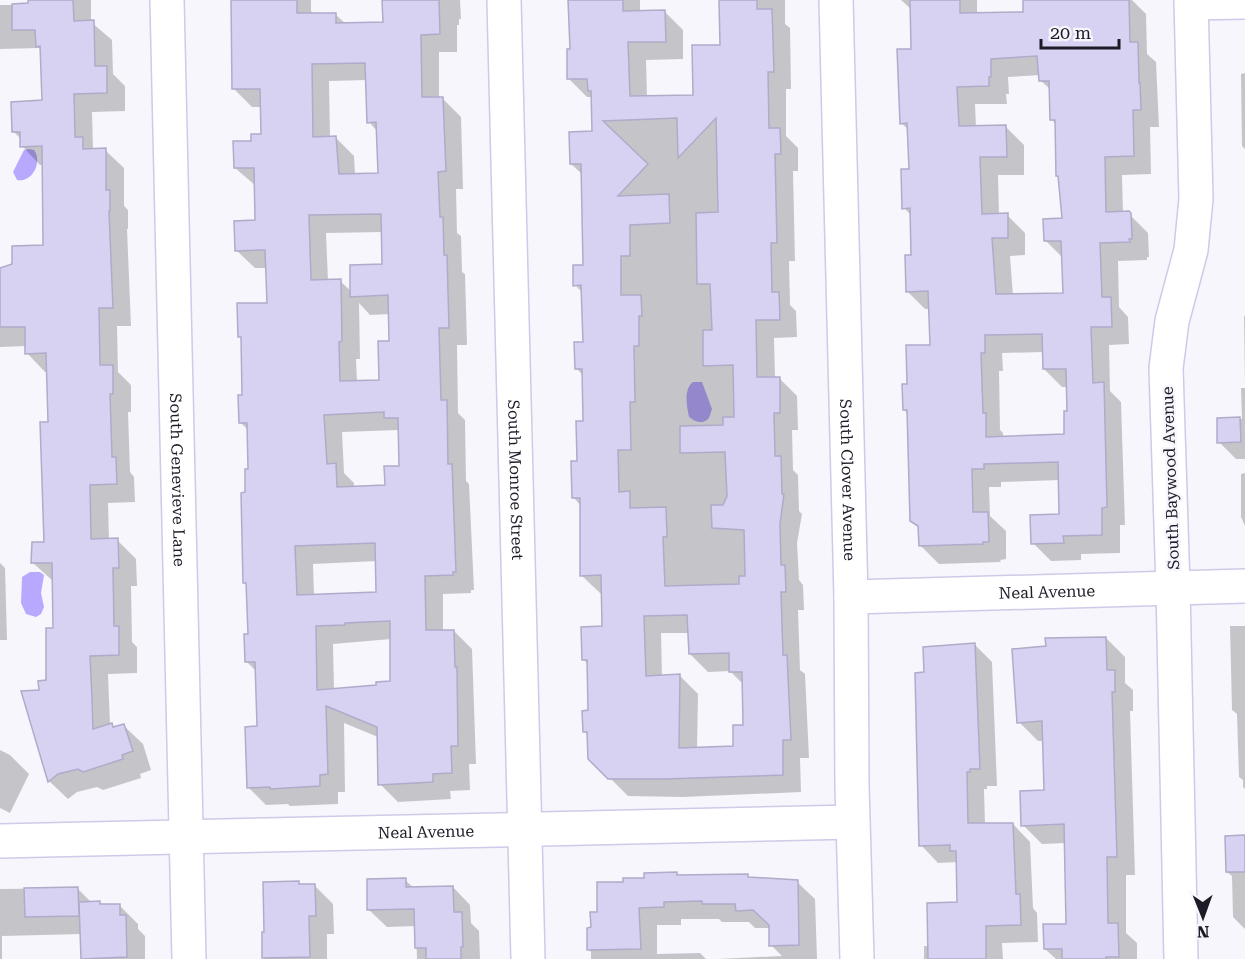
<svg xmlns="http://www.w3.org/2000/svg" width="1245" height="959" font-family="'Roboto Serif',serif">
<style>
.water{fill:#b9a9fe}
.shadow{fill:#0003;fill-rule:evenodd}
.building{fill:#d7d2f2;stroke:#afabc9;stroke-width:1.5;fill-rule:evenodd}
.lines{fill:none;stroke-linecap:round;stroke-linejoin:round}
.minor-casing{stroke:#cecae9;stroke-width:36}
.minor{stroke:#fff;stroke-width:33}
.labels{text-anchor:middle;stroke-width:5;stroke-linejoin:round;paint-order:stroke}
.street-label{font-size:16px;fill:#1d1b26;stroke:#f7f6fc}
</style>
<rect width="100%" height="100%" fill="#f7f6fc"/>
<!-- water -->
<path class="water" d="M 29,149 L 34,150 C 43,162 32,183 17,180 L 13,172 L 24,150 Z
M 693,382 L 702,382 L 712,409 L 709,418 C 702,425 696,422 689,417 C 687,406 683,390 693,382 Z
M 30,572 L 40,572 L 44,575 L 41,593 L 44,607 L 41,614 L 36,617 L 26,614 L 21,603 L 22,577 Z"/>
<!-- shadow -->
<path class="shadow" d="M 30,0 L 91,0 L 91,22 L 112,40 L 113,74 L 125,86 L 125,111 L 92,112 L 93,150 L 105,150 L 124,168 L 124,206 L 128,210 L 128,229 L 127,229 L 131,326 L 117,326 L 118,372 L 131,385 L 131,412 L 128,412 L 130,472 L 134,477 L 135,502 L 108,503 L 109,540 L 117,540 L 136,559 L 137,586 L 131,586 L 132,642 L 137,647 L 137,673 L 108,674 L 110,725 L 115,728 L 124,726 L 143,744 L 151,770 L 140,774 L 141,778 L 103,790 L 97,787 L 77,792 L 68,799 L 49,781 L 23,692 L 40,692 L 48,682 L 54,629 L 53,581 L 33,563 L 45,543 L 50,424 L 48,372 L 45,372 L 27,353 L 26,346 L 0,347 L 0,270 L 14,265 L 45,246 L 44,165 L 40,165 L 22,146 L 22,140 L 13,131 L 43,102 L 42,50 L 39,48 L 0,49 L 0,5 L 30,5 Z
M 232,0 L 311,0 L 311,11 L 314,14 L 335,14 L 346,24 L 384,23 L 384,0 L 460,0 L 461,19 L 459,19 L 459,25 L 457,25 L 457,52 L 439,52 L 439,98 L 442,98 L 461,117 L 463,189 L 456,189 L 457,233 L 461,236 L 462,272 L 465,274 L 467,345 L 457,345 L 458,413 L 465,420 L 466,481 L 469,484 L 474,590 L 471,590 L 471,593 L 443,594 L 443,631 L 454,631 L 472,649 L 476,764 L 469,764 L 470,790 L 450,791 L 451,799 L 398,802 L 380,784 L 378,737 L 344,723 L 345,792 L 338,792 L 338,804 L 290,806 L 288,804 L 266,805 L 248,787 L 259,728 L 257,672 L 247,662 L 249,635 L 248,585 L 244,582 L 247,494 L 250,470 L 249,431 L 240,422 L 244,396 L 243,340 L 239,336 L 269,304 L 268,268 L 255,268 L 236,250 L 256,222 L 256,186 L 235,168 L 253,142 L 263,136 L 262,107 L 252,107 L 234,89 ZM 367,80 L 369,122 L 378,132 L 380,175 L 355,175 L 354,156 L 336,138 L 330,138 L 329,81 ZM 383,232 L 384,266 L 352,292 L 340,281 L 328,281 L 326,233 ZM 359,303 L 370,315 L 390,314 L 391,342 L 381,381 L 357,382 L 356,359 L 360,359 ZM 398,430 L 400,432 L 401,467 L 386,486 L 354,488 L 354,483 L 344,473 L 342,432 ZM 377,561 L 377,594 L 314,596 L 313,564 ZM 391,639 L 392,683 L 378,686 L 334,690 L 333,644 Z
M 568,0 L 640,0 L 640,12 L 665,12 L 683,30 L 683,59 L 646,60 L 647,98 L 694,96 L 722,46 L 720,0 L 785,0 L 785,24 L 790,28 L 791,89 L 786,89 L 786,136 L 798,148 L 798,171 L 793,171 L 795,261 L 789,261 L 790,305 L 796,311 L 797,337 L 774,338 L 775,378 L 779,378 L 797,396 L 798,430 L 792,430 L 793,470 L 798,475 L 799,511 L 802,514 L 797,543 L 799,580 L 803,585 L 804,610 L 798,610 L 800,670 L 805,674 L 809,758 L 800,758 L 801,792 L 683,797 L 628,796 L 590,758 L 589,736 L 584,731 L 590,712 L 589,665 L 583,659 L 603,628 L 603,593 L 600,593 L 581,575 L 581,506 L 574,498 L 585,423 L 583,375 L 576,368 L 585,343 L 583,293 L 575,285 L 584,267 L 582,174 L 571,164 L 594,132 L 593,97 L 587,97 L 569,79 L 571,50 ZM 661,633 L 689,633 L 690,654 L 708,672 L 730,671 L 744,685 L 744,727 L 734,748 L 697,749 L 698,694 L 680,676 L 662,677 Z
M 901,0 L 977,0 L 977,14 L 1024,14 L 1024,0 L 1132,0 L 1146,14 L 1147,54 L 1156,62 L 1159,127 L 1150,127 L 1151,174 L 1122,175 L 1123,213 L 1128,213 L 1148,233 L 1149,257 L 1147,257 L 1147,260 L 1118,261 L 1119,307 L 1128,317 L 1129,344 L 1109,345 L 1110,391 L 1121,402 L 1125,525 L 1120,525 L 1120,553 L 1081,554 L 1081,560 L 1051,561 L 1033,543 L 1061,516 L 1060,480 L 1001,482 L 1001,487 L 989,487 L 990,516 L 1006,531 L 1006,559 L 1000,560 L 1001,562 L 939,564 L 920,545 L 920,529 L 912,521 L 908,414 L 904,410 L 908,385 L 931,346 L 930,309 L 925,309 L 907,291 L 913,256 L 912,216 L 904,208 L 910,170 L 909,130 L 901,123 L 913,50 L 912,10 ZM 1040,75 L 1041,81 L 1051,90 L 1051,119 L 1056,124 L 1058,176 L 1059,178 L 1063,219 L 1046,241 L 1063,258 L 1064,295 L 1013,296 L 1010,256 L 1025,255 L 1025,233 L 1007,215 L 999,215 L 998,175 L 1024,175 L 1024,145 L 1006,127 L 976,127 L 975,104 L 1007,104 L 1006,94 L 1009,94 L 1008,77 ZM 1044,352 L 1044,369 L 1062,387 L 1068,387 L 1069,412 L 1066,436 L 1003,437 L 1003,433 L 1000,430 L 999,371 L 1003,371 L 1002,353 Z
M 1245,73 L 1245,149 L 1242,146 L 1241,74 Z
M 1244,316 L 1245,316 L 1245,459 L 1236,459 L 1219,442 L 1218,419 L 1242,419 L 1241,388 L 1245,388 Z
M 1245,473 L 1245,526 L 1241,517 L 1241,474 Z
M 0,546 L 0,563 L 5,568 L 7,640 L 0,640 Z
M 1230,626 L 1245,626 L 1245,789 L 1243,787 L 1243,780 L 1239,777 L 1237,714 L 1232,710 Z
M 1106,638 L 1125,657 L 1125,683 L 1133,690 L 1133,711 L 1130,711 L 1135,875 L 1126,875 L 1126,933 L 1137,943 L 1137,959 L 1056,959 L 1045,949 L 1068,925 L 1066,843 L 1042,844 L 1023,825 L 1045,792 L 1044,741 L 1038,741 L 1019,722 Z
M 975,645 L 992,662 L 997,786 L 987,786 L 987,789 L 984,789 L 985,825 L 1013,824 L 1030,842 L 1033,908 L 1037,913 L 1038,942 L 1002,943 L 1003,959 L 924,959 L 924,946 L 930,946 L 959,904 L 958,862 L 938,863 L 921,845 L 925,673 Z
M 0,750 L 10,755 L 29,774 L 10,813 L 0,808 Z
M 1245,837 L 1245,929 L 1233,917 L 1232,876 L 1227,872 Z
M 676,874 L 678,876 L 747,876 L 750,879 L 797,882 L 815,899 L 817,959 L 717,959 L 782,956 L 771,945 L 771,928 L 755,928 L 749,922 L 722,922 L 719,919 L 681,919 L 681,925 L 657,925 L 657,954 L 700,953 L 706,959 L 591,959 L 591,952 L 589,950 L 592,929 L 599,913 L 624,883 Z
M 405,880 L 414,888 L 453,887 L 470,905 L 471,923 L 479,931 L 480,959 L 417,959 L 416,926 L 387,927 L 369,910 Z
M 298,883 L 301,886 L 314,885 L 333,904 L 334,934 L 327,934 L 327,959 L 265,959 L 264,957 Z
M 77,888 L 92,903 L 100,903 L 103,906 L 119,905 L 138,924 L 138,929 L 145,936 L 145,959 L 82,959 L 82,934 L 2,936 L 2,959 L 0,959 L 0,889 Z"/>
<!-- building -->
<path class="building" d="M 28,0 L 73,0 L 74,21 L 94,20 L 95,66 L 107,66 L 107,93 L 74,94 L 75,137 L 83,137 L 83,149 L 106,148 L 106,190 L 110,190 L 110,211 L 109,211 L 113,308 L 99,308 L 100,365 L 113,365 L 113,394 L 110,394 L 112,457 L 116,457 L 117,484 L 90,485 L 91,539 L 118,538 L 119,568 L 113,568 L 114,626 L 119,626 L 119,655 L 90,656 L 92,699 L 93,729 L 112,723 L 113,727 L 124,724 L 133,751 L 122,755 L 123,759 L 83,772 L 78,769 L 58,774 L 48,782 L 21,691 L 39,690 L 38,681 L 46,680 L 46,628 L 53,628 L 52,563 L 31,563 L 32,542 L 44,542 L 40,422 L 48,422 L 46,353 L 25,354 L 25,327 L 0,327 L 0,268 L 12,264 L 12,246 L 43,245 L 42,146 L 20,147 L 20,132 L 12,132 L 11,102 L 42,100 L 40,46 L 36,47 L 35,30 L 12,30 L 12,4 L 28,3 Z
M 231,0 L 297,0 L 297,13 L 336,13 L 336,23 L 383,22 L 382,0 L 439,0 L 440,34 L 421,35 L 422,97 L 443,97 L 446,171 L 438,172 L 440,217 L 443,217 L 444,255 L 447,255 L 449,328 L 439,328 L 441,400 L 447,400 L 448,464 L 452,464 L 456,572 L 453,572 L 453,575 L 425,576 L 426,630 L 454,630 L 455,667 L 457,667 L 458,746 L 451,746 L 452,773 L 433,774 L 433,782 L 378,785 L 377,727 L 326,706 L 328,774 L 320,775 L 320,786 L 270,789 L 270,787 L 247,788 L 245,727 L 257,726 L 255,662 L 245,662 L 244,634 L 248,634 L 246,583 L 243,583 L 241,493 L 245,492 L 245,469 L 248,469 L 247,423 L 239,423 L 238,395 L 242,395 L 241,337 L 238,337 L 237,303 L 267,303 L 265,250 L 235,251 L 234,221 L 255,220 L 254,168 L 234,168 L 233,141 L 251,141 L 251,134 L 261,134 L 260,89 L 232,89 ZM 365,63 L 367,123 L 376,122 L 378,173 L 339,174 L 336,136 L 313,137 L 312,64 ZM 381,214 L 382,264 L 350,265 L 350,297 L 388,295 L 389,341 L 378,341 L 379,380 L 340,381 L 339,342 L 342,341 L 341,279 L 311,280 L 309,215 ZM 384,412 L 384,418 L 398,418 L 399,466 L 384,466 L 385,485 L 337,487 L 336,463 L 327,464 L 324,415 ZM 375,543 L 376,592 L 297,595 L 295,546 ZM 390,621 L 390,681 L 376,682 L 376,685 L 317,690 L 316,626 L 345,625 L 345,623 Z
M 568,0 L 623,0 L 623,11 L 665,10 L 666,42 L 628,42 L 630,96 L 693,95 L 692,45 L 720,45 L 719,0 L 757,0 L 757,9 L 772,9 L 774,72 L 768,72 L 769,128 L 780,128 L 781,154 L 775,154 L 777,243 L 771,243 L 772,292 L 779,292 L 780,320 L 756,320 L 757,377 L 780,377 L 780,413 L 774,413 L 775,456 L 781,456 L 782,494 L 784,494 L 780,524 L 781,565 L 785,565 L 786,592 L 781,592 L 783,655 L 787,655 L 791,740 L 783,740 L 783,775 L 664,779 L 608,779 L 588,759 L 587,732 L 583,732 L 582,711 L 588,710 L 587,660 L 582,660 L 581,627 L 602,626 L 601,575 L 580,576 L 580,498 L 572,498 L 571,461 L 577,461 L 576,421 L 583,421 L 582,369 L 575,369 L 574,342 L 583,342 L 581,285 L 573,286 L 573,265 L 583,265 L 581,164 L 570,164 L 569,132 L 592,131 L 591,91 L 588,91 L 587,79 L 567,79 L 567,49 L 570,49 ZM 677,118 L 678,158 L 716,118 L 718,212 L 696,213 L 697,284 L 710,284 L 712,330 L 703,330 L 703,366 L 733,365 L 734,417 L 723,417 L 723,425 L 680,426 L 680,453 L 725,452 L 727,496 L 723,505 L 711,505 L 712,528 L 744,530 L 745,576 L 739,576 L 739,584 L 665,586 L 663,537 L 667,537 L 666,507 L 630,508 L 630,491 L 619,492 L 618,450 L 631,450 L 630,402 L 635,402 L 634,346 L 639,346 L 639,316 L 642,316 L 641,295 L 621,295 L 621,256 L 630,256 L 630,225 L 670,223 L 669,194 L 618,196 L 648,164 L 603,121 ZM 687,615 L 689,654 L 729,653 L 729,672 L 742,672 L 743,725 L 733,725 L 733,746 L 679,748 L 680,674 L 646,676 L 644,616 Z
M 910,0 L 960,0 L 960,13 L 1023,12 L 1023,0 L 1129,0 L 1130,42 L 1138,42 L 1139,83 L 1140,83 L 1141,110 L 1133,110 L 1134,156 L 1105,157 L 1106,212 L 1129,211 L 1131,213 L 1132,239 L 1129,239 L 1130,242 L 1100,243 L 1102,297 L 1111,297 L 1112,327 L 1091,327 L 1093,383 L 1104,382 L 1107,507 L 1102,508 L 1102,535 L 1063,536 L 1064,543 L 1031,544 L 1030,515 L 1059,514 L 1058,462 L 984,464 L 984,469 L 972,469 L 973,512 L 988,512 L 989,542 L 983,542 L 983,544 L 919,546 L 918,526 L 910,521 L 907,410 L 903,410 L 902,384 L 907,384 L 906,345 L 930,345 L 928,291 L 906,292 L 905,255 L 911,255 L 910,208 L 902,209 L 901,169 L 909,169 L 907,123 L 900,124 L 897,49 L 911,49 ZM 1037,56 L 1039,81 L 1049,81 L 1050,120 L 1055,120 L 1056,176 L 1058,176 L 1062,218 L 1043,219 L 1044,241 L 1061,241 L 1063,293 L 996,294 L 992,238 L 1008,238 L 1008,213 L 982,214 L 980,157 L 1007,157 L 1006,125 L 959,126 L 957,87 L 989,86 L 989,77 L 991,77 L 991,59 ZM 1042,334 L 1043,369 L 1066,369 L 1067,411 L 1064,411 L 1064,434 L 986,437 L 986,413 L 983,413 L 981,353 L 985,353 L 985,335 Z
M 1240,417 L 1241,442 L 1217,443 L 1217,418 Z
M 1106,637 L 1107,670 L 1115,670 L 1115,692 L 1112,692 L 1117,857 L 1107,857 L 1108,923 L 1118,923 L 1119,957 L 1106,957 L 1106,959 L 1062,959 L 1062,949 L 1044,949 L 1043,924 L 1066,924 L 1064,824 L 1021,826 L 1020,791 L 1044,790 L 1042,721 L 1017,723 L 1012,649 L 1046,646 L 1045,638 Z
M 975,643 L 980,769 L 970,769 L 970,772 L 967,772 L 968,823 L 1013,823 L 1016,894 L 1020,894 L 1021,925 L 986,926 L 986,959 L 928,959 L 927,903 L 957,902 L 956,851 L 950,851 L 950,845 L 919,846 L 915,673 L 924,672 L 923,647 Z
M 1245,835 L 1245,872 L 1226,872 L 1225,836 Z
M 677,872 L 677,875 L 748,874 L 748,877 L 798,880 L 799,945 L 769,946 L 769,925 L 753,910 L 736,911 L 735,904 L 702,904 L 702,901 L 664,902 L 664,907 L 639,908 L 641,949 L 587,950 L 587,928 L 591,927 L 590,912 L 597,912 L 597,882 L 623,882 L 623,878 L 644,878 L 644,873 Z
M 406,878 L 406,887 L 453,886 L 454,912 L 462,912 L 463,947 L 461,947 L 461,959 L 426,959 L 426,948 L 415,948 L 414,909 L 367,910 L 367,879 Z
M 299,881 L 299,884 L 315,884 L 316,916 L 309,916 L 310,957 L 262,958 L 262,932 L 264,932 L 263,882 Z
M 78,887 L 79,916 L 25,917 L 24,888 Z
M 100,901 L 100,904 L 120,904 L 120,915 L 126,915 L 127,957 L 81,959 L 79,902 Z"/>
<g class="lines">
<!-- minor casing -->
<g class="minor-casing">
<g id="minor">
<path id="s1" d="M 167,0 L 189,959"/>
<path id="s2" d="M 504,0 L 528,959"/>
<path id="s3" d="M 836,0 L 851,597 L 852,786 L 857,959"/>
<path d="M 1192,3 L 1245,2"/>
<path id="s4" d="M 851,597 L 1245,586"/>
<path id="s5" d="M 0,841 L 853,822"/>
<path d="M 1181,959 L 1173,588 L 1166,368 L 1172,321 L 1191,250 L 1196,199 L 1191,0"/>
</g>
</g>
<!-- minor -->
<use href="#minor" class="minor"/>
</g>
<g class="labels">
<!-- street labels -->
<g class="street-label">
<text transform="translate(1170 478) rotate(-92)" y="6">South Baywood Avenue</text>
<text dy="6" stroke="none"><textPath href="#s1" startOffset="480">South Genevieve Lane</textPath></text>
<text dy="6" stroke="none"><textPath href="#s3" startOffset="480">South Clover Avenue</textPath></text>
<text dy="6" stroke="none"><textPath href="#s2" startOffset="480">South Monroe Street</textPath></text>
<text dy="6" stroke="none"><textPath href="#s4" startOffset="196">Neal Avenue</textPath></text>
<text dy="6" stroke="none"><textPath href="#s5" startOffset="426">Neal Avenue</textPath></text>
</g>
</g>
<!-- north arrow -->
<g transform="translate(1203 917) rotate(179)" stroke="#f7f6fc" stroke-width="4.5" paint-order="stroke">
<path d="M0-4.5L10 22L0 15L-10 22Z" fill="#1d1b26"/>
<text y="-9" font-size="16" font-weight="bold" text-anchor="middle" fill="#1d1b26">N</text>
</g>
<!-- scale -->
<path d="M1041 39v9h78v-9" fill="none" stroke="#1d1b26" stroke-width="3"/>
<text x="1050" y="39" font-size="18" fill="#1d1b26" stroke="#f7f6fc" stroke-width="4.5" paint-order="stroke">20 m</text>
</svg>
